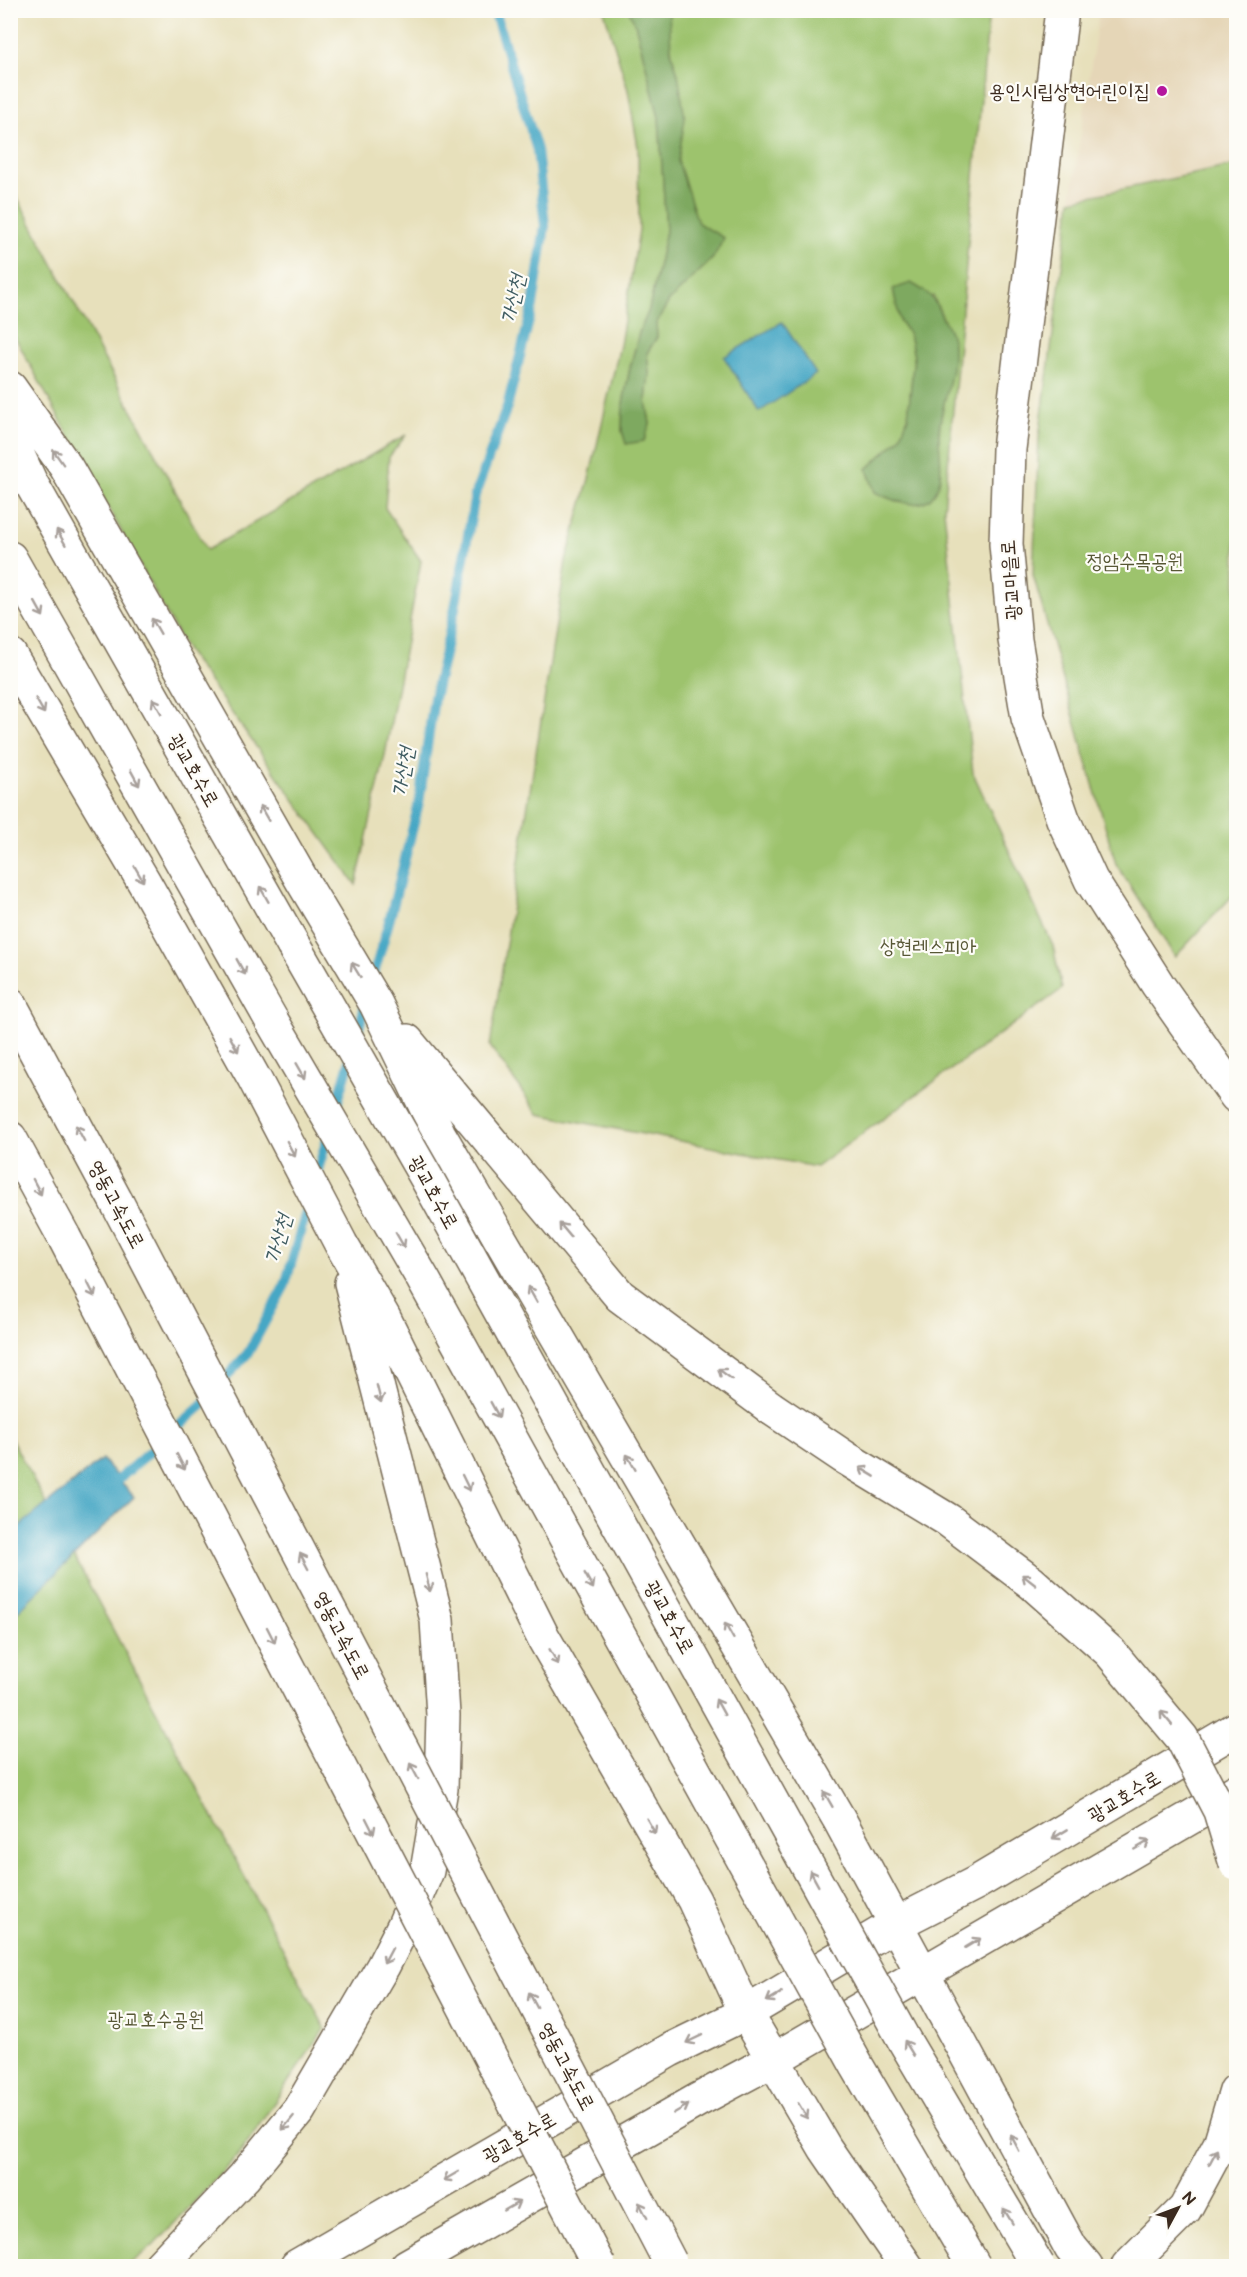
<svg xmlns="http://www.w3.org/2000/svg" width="1247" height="2277" font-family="'Balsamiq Sans','Poor Story',sans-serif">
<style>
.built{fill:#e5d6b7}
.green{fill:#9dc36d;stroke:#6c7646;stroke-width:1.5;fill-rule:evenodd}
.forest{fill:#7ea960;stroke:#5c6a3f;stroke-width:1.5}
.water{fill:#46a7c5;stroke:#406872;stroke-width:1.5}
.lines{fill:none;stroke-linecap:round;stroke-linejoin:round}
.stream{stroke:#46a7c5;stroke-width:10}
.tertiary-casing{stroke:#776a55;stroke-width:36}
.secondary-casing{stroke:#776a55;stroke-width:36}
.trunk-casing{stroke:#776a55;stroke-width:36}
.motorway-casing{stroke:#776a55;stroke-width:36}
.tertiary{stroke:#fff;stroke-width:33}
.secondary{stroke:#fff;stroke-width:33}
.trunk{stroke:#fff;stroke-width:33}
.motorway{stroke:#fff;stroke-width:33}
.trunk-bridge-casing{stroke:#776a55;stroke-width:36;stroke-linecap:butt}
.motorway-bridge-casing{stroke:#776a55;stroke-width:36;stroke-linecap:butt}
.trunk-bridge{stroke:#fff;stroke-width:33}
.motorway-bridge{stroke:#fff;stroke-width:33}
.oneway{stroke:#a79f9a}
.poi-dot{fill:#b5179e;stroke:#fdfcf7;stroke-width:2}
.labels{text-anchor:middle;stroke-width:4.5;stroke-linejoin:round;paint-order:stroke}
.poi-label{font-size:20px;fill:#3b2a1e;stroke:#fdfcf7;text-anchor:end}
.park-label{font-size:20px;fill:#585836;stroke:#fdfcf7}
.street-label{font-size:20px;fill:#3b2a1e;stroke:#fdfcf7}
.water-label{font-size:21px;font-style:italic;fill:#3f5c61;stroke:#fdfcf7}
</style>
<rect width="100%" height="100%" fill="#fdfcf7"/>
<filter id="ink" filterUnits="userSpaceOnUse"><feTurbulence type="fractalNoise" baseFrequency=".0167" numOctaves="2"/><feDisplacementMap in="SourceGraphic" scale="12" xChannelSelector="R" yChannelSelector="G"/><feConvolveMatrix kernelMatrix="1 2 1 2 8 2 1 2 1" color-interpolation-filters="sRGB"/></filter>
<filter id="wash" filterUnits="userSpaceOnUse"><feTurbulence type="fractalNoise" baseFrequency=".008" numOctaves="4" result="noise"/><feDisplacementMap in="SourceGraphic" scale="24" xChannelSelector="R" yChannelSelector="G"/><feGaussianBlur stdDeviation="1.35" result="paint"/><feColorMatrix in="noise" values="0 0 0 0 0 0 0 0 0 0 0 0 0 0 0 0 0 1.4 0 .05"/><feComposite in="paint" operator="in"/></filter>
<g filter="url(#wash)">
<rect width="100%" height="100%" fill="#e7e0bb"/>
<!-- built -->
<path class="built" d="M 1099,11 L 1236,11 L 1236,165 L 1071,200 Z"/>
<!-- green -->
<path class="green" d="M 604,11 L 629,11 L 635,23 L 659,117 L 666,231 L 649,310 L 639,333 L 630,368 L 623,404 L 622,431 L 627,444 L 650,424 L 646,400 L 649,374 L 647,353 L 657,337 L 656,324 L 669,301 L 713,258 C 701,231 681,191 678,162 C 677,143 686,126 683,107 C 678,75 666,42 669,11 L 989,11 L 944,510 L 973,773 L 1053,946 L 1062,989 L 816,1167 L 538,1114 L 490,1046 L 566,561 L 590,475 L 620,345 L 639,230 L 638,147 L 628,90 ZM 933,296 L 953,340 L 951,369 L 940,423 L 938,448 L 940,474 L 901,503 L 875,492 L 867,469 L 901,438 L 908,417 L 914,356 L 909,334 L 900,321 Z
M 1236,165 L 1236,892 L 1175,957 L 1116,864 L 1033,575 L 1039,437 L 1071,200 Z
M 10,184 L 207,550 L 406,435 L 389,457 L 385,508 L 421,561 L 385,755 L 356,885 L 187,651 L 11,330 Z
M 10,1436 L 325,2028 L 240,2153 L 153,2246 L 127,2266 L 11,2266 Z"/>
<!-- forest -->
<path class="forest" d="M 629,11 L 669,11 L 671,51 L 678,74 L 685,119 L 678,161 L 698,223 L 724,238 L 713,258 L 669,301 L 656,324 L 657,337 L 647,353 L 649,374 L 646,400 L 650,424 L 644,441 L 626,444 L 622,431 L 623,404 L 630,368 L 639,333 L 649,310 L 666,231 L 659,117 L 635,23 Z
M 911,283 C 932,295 933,296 943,319 C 947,325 951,333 952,340 C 958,370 941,401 939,431 C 938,449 946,478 934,494 C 921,513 891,500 875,492 L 867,469 L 900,438 L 908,417 L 914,356 L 909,334 L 900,321 L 893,289 Z"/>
<!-- water -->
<path class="water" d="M 782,322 L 816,374 L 759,412 L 724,357 Z
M 102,1459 L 134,1497 L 11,1618 L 11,1533 Z"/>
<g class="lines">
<!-- stream -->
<path class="stream" d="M 371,984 L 390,918 L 419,803 L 434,698 L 455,608 L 475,495 L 507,407 L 533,305 L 545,226 L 537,150 L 494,10
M 356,1039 L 366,1002
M 334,1114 L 350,1060
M 315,1180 L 329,1132
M 119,1479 L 199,1408 L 248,1353 L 285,1285 L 309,1201"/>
</g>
</g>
<g filter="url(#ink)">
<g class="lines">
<!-- tertiary casing -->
<g class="tertiary-casing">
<path id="tertiary" d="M 1062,10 L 1009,449 L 1006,544 L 1015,640 L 1028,718 L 1063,819 L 1091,880 L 1158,985 L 1236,1096"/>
</g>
<!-- secondary casing -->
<g class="secondary-casing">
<path id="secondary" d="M 297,2266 L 670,2050 L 746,2013 L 896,1924 L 976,1883 L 1236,1729
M 407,2266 L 698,2100 L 773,2060 L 1236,1791"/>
</g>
<!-- trunk casing -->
<g class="trunk-casing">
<path id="trunk" d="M 10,388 L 66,467 L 303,882 L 376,1004 L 439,1134 L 839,1819 L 1071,2248 L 1086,2266
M 10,438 L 31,483 L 293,945
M 10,558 L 272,1021
M 10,655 L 144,882 L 254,1078 L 341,1244 L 384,1318 L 543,1637 L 694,1900 L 746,2013 L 825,2148 L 906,2266
M 407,1041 L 620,1296 L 771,1408
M 160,2266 L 244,2177 L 299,2110 L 383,1966 L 404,1925 L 427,1871 L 441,1789 L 443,1715 L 437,1620 L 351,1283
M 1128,2266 L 1185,2209 L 1220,2144 L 1236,2091"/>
</g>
<!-- motorway casing -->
<g class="motorway-casing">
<path id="motorway" d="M 10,1004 L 117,1203
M 10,1138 L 64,1237"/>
</g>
<!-- tertiary -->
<use href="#tertiary" class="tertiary"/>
<!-- secondary -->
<use href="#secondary" class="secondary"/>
<!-- trunk -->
<use href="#trunk" class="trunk"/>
<!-- motorway -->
<use href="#motorway" class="motorway"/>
<!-- trunk-bridge casing -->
<g class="trunk-bridge-casing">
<path id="trunk-bridge" d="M 293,945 L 426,1177 L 904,2040 L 1038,2266
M 272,1021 L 423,1279 L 857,2066 L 974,2266
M 771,1408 L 844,1457 L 948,1520 L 1032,1583 L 1110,1652 L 1182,1738 L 1220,1811 L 1236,1864"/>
</g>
<!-- motorway-bridge casing -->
<g class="motorway-bridge-casing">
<path id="motorway-bridge" d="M 117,1203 L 670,2262
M 64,1237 L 599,2266"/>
</g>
<!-- trunk-bridge -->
<use href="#trunk-bridge" class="trunk-bridge"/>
<!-- motorway-bridge -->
<use href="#motorway-bridge" class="motorway-bridge"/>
</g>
<!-- one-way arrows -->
<defs><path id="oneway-shaft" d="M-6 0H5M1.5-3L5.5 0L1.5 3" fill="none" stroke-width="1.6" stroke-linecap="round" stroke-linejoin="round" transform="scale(1.5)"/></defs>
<g class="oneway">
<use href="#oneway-shaft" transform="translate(58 457) rotate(-125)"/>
<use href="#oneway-shaft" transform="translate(61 537) rotate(-120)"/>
<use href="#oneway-shaft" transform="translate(39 609) rotate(61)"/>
<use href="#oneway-shaft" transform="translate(156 626) rotate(-120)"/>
<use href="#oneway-shaft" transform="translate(40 706) rotate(60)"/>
<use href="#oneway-shaft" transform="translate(157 706) rotate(-120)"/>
<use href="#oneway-shaft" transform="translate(135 778) rotate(61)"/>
<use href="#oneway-shaft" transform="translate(264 813) rotate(-120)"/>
<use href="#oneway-shaft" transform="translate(139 874) rotate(60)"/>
<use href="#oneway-shaft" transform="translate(264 894) rotate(-120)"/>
<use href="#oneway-shaft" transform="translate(241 967) rotate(61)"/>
<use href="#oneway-shaft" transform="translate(356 970) rotate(-121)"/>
<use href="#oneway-shaft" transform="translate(234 1044) rotate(61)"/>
<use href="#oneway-shaft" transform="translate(301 1071) rotate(60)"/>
<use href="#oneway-shaft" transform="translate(80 1133) rotate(-118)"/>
<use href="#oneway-shaft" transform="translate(291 1149) rotate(62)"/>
<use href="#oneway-shaft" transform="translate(37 1187) rotate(62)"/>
<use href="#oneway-shaft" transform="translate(565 1230) rotate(-130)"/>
<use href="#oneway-shaft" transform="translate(400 1240) rotate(60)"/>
<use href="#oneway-shaft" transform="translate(91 1289) rotate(63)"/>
<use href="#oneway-shaft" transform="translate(532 1294) rotate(-120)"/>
<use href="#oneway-shaft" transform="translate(725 1374) rotate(-143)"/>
<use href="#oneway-shaft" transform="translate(379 1394) rotate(76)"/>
<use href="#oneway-shaft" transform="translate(495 1410) rotate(61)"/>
<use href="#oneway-shaft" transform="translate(181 1462) rotate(63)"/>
<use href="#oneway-shaft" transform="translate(631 1462) rotate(-120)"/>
<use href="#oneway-shaft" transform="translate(867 1472) rotate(-149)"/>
<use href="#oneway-shaft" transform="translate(466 1483) rotate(64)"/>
<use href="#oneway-shaft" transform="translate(304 1561) rotate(-118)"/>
<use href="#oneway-shaft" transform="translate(1029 1580) rotate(-142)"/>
<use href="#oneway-shaft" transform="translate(589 1581) rotate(61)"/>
<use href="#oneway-shaft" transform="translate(428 1583) rotate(76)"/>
<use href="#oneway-shaft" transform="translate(729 1631) rotate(-120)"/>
<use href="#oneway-shaft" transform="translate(271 1635) rotate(63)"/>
<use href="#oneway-shaft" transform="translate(554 1657) rotate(60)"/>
<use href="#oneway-shaft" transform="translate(720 1707) rotate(-119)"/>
<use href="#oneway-shaft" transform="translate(1166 1718) rotate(-130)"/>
<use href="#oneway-shaft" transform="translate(414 1771) rotate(-118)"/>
<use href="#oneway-shaft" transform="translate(828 1799) rotate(-120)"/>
<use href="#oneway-shaft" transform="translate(370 1826) rotate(63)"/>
<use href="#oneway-shaft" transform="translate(651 1826) rotate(60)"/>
<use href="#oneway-shaft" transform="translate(1060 1834) rotate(149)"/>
<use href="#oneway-shaft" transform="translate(1142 1845) rotate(-30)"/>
<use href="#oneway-shaft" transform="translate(814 1878) rotate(-119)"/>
<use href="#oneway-shaft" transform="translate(973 1943) rotate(-31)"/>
<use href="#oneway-shaft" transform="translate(388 1956) rotate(118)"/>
<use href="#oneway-shaft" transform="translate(774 1997) rotate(149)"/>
<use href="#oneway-shaft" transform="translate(533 2000) rotate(-118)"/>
<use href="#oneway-shaft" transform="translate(694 2039) rotate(154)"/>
<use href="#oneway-shaft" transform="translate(909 2048) rotate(-121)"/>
<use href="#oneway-shaft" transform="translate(681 2109) rotate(-30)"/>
<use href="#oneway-shaft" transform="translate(803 2111) rotate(59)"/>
<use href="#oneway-shaft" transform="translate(288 2123) rotate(129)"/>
<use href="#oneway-shaft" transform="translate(1015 2143) rotate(-118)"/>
<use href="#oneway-shaft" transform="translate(1213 2157) rotate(-62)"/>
<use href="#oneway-shaft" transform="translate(451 2176) rotate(150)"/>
<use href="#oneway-shaft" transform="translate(512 2206) rotate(-30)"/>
<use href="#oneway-shaft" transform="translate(643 2210) rotate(-118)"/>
<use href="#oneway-shaft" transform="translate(1008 2216) rotate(-121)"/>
</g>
</g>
<!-- markers -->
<circle class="poi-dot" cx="1162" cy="91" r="6"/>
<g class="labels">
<!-- poi labels -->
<g class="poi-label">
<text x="1150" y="98">용인시립상현어린이집</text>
</g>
<!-- park labels -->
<g class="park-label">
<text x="1135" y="568">정암수목공원</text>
<text x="928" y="953">상현레스피아</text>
<text x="156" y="2026">광교호수공원</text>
</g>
<!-- street labels -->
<g class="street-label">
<text transform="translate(1010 580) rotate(-94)" y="7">광교마을로</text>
<text transform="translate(194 770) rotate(60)" y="7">광교호수로</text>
<text transform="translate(434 1192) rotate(61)" y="7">광교호수로</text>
<text transform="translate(117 1204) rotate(62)" y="7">영동고속도로</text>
<text transform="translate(670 1617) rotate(61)" y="7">광교호수로</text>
<text transform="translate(342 1635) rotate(62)" y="7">영동고속도로</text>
<text transform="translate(1124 1796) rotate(-31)" y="7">광교호수로</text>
<text transform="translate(567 2066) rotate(62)" y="7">영동고속도로</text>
<text transform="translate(519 2137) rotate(-30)" y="7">광교호수로</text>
</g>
<!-- water labels -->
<g class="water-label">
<text transform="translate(513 299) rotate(-78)" y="7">가산천</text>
<text transform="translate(403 772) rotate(-81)" y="7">가산천</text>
<text transform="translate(278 1239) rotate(-74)" y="7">가산천</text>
</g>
</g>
<!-- margin -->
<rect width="1247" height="2277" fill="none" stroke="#fdfcf7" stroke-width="36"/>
<!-- north arrow -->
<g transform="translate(1178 2208) rotate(49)" stroke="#fdfcf7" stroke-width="4.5" paint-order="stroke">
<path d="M0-4.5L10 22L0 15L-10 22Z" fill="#3b2a1e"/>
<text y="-9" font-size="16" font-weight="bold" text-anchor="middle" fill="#3b2a1e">N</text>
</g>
</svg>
